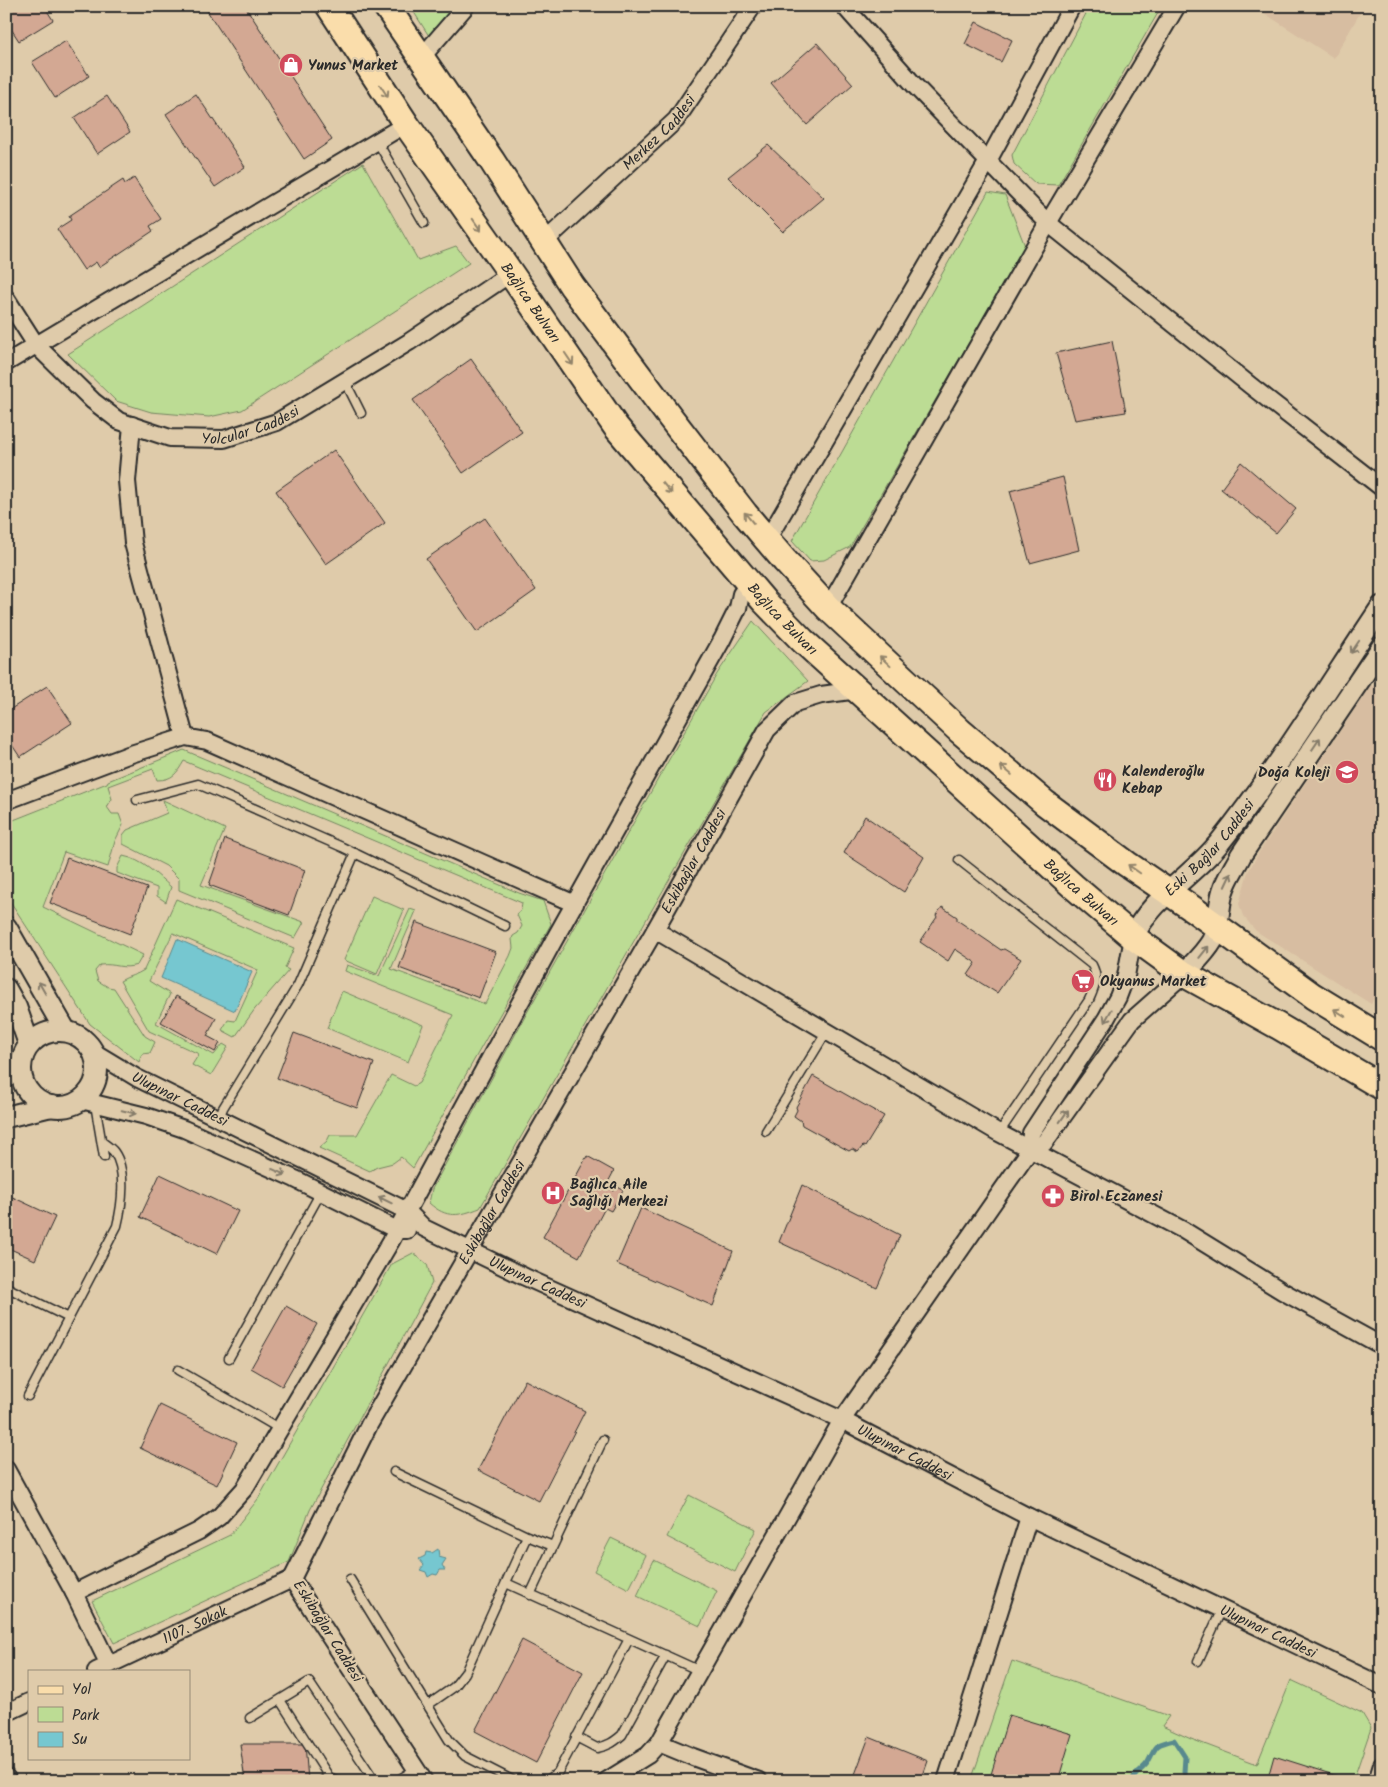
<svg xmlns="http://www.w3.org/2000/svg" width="1388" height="1787" font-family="Kalam,sans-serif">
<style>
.built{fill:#d7bda1}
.green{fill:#bcdc94;stroke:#748460}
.water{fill:#76c7d0;stroke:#58898e}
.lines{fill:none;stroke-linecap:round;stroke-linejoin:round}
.stream{stroke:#58898e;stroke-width:5}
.building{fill:#d3a893;stroke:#2b2b2b}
.service-casing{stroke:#2b2b2b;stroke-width:11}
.minor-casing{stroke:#2b2b2b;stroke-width:20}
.tertiary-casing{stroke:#2b2b2b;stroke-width:24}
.primary-casing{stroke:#2b2b2b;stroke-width:29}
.service{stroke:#dfcbaa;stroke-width:8}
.minor{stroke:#dfcbaa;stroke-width:16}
.tertiary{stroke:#dfcbaa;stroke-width:20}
.primary{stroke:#faddab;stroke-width:25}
.oneway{stroke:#92846b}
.oneway2{stroke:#857b6a}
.labels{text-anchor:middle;stroke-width:4.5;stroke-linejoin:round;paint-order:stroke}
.poi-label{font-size:15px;font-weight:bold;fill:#2b2b2b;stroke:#dfcbaa;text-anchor:start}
.street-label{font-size:15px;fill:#2b2b2b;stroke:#dfcbaa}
</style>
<rect width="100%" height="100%" fill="#dfcbaa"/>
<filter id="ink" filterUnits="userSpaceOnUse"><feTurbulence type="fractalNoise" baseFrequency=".02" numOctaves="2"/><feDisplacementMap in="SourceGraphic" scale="10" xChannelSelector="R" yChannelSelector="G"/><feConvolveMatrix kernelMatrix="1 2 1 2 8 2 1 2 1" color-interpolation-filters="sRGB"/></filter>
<g filter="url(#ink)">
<!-- built -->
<path class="built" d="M 1253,6 L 1364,6 L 1334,58 Z
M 1371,685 L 1382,690 L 1382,984 L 1371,1004 L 1256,931 L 1243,916 L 1239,904 L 1248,872 L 1258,854 Z"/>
<!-- green -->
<path class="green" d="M 410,6 L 455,6 L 429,36 Z
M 1090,6 L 1162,6 L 1058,185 L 1036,184 L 1014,164 L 1012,155 Z
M 363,163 L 418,260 L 456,246 L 469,263 L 242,410 L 209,417 L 151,412 L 116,401 L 68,354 Z
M 988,192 L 1005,195 L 1025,246 L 850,547 L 824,560 L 810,561 L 792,541 Z
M 753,621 L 808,681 L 766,712 L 480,1208 C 459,1216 447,1219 429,1203 L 432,1189 L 529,1009 L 717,674 Z
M 184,750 L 519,893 L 543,901 L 551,924 L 413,1168 L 401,1157 L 393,1163 L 377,1167 L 370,1171 L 319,1148 L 327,1141 L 330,1135 L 357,1135 L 391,1075 L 414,1086 L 419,1083 L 453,1015 L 345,971 L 347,965 L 379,976 L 410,909 L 416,911 L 391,969 L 485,1004 L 510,956 L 513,948 L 512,939 L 513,936 L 518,933 L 522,926 L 517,915 L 521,910 L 522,903 L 184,761 C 177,773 173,780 157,780 L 153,769 L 108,786 L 112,799 L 107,807 L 112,814 L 119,814 L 123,825 L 115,841 L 108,867 L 64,852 L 43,907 L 143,955 L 137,965 C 122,970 116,963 100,965 L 95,971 L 98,981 L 108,987 L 114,988 L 145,1036 L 155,1042 L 150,1053 L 142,1054 L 139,1062 L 90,1024 L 6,895 L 6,823 L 107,783 L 108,781 Z
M 163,800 L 225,829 L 201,885 L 304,922 L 295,938 L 179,890 L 179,879 L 166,866 L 123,844 L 123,835 L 127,830 L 167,813 Z
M 123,856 C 143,860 156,874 171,887 L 166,902 L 157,896 L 157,888 L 117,873 L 117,868 Z
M 372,896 L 404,910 L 377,974 L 344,960 Z
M 176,899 L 294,948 L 285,968 L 289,970 L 255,1009 L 235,1037 L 222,1030 L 228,1020 L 235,1021 L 258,970 L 173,933 L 149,981 L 170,994 L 156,1023 L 214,1055 L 223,1044 L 228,1047 L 211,1075 L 192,1065 L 199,1054 L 149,1031 L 120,981 C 128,976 137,975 144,970 Z
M 342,991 L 423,1025 L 408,1062 L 327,1028 Z
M 413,1253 L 427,1264 L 432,1283 L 310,1510 L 289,1562 L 114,1643 L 92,1601 L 230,1535 L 258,1499 L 392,1264 Z
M 689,1495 L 756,1529 L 735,1572 L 667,1537 Z
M 611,1538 L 646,1555 L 629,1589 L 594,1571 Z
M 654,1560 L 717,1591 L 700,1626 L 637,1596 Z
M 1012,1661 L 1169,1716 L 1162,1726 L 1191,1739 L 1257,1764 L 1291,1680 L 1362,1713 L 1371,1728 L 1353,1781 L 971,1781 Z"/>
<!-- water -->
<path class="water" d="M 177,939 L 252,972 L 235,1011 L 161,978 Z
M 438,1549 L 439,1557 L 446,1559 L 442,1565 L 445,1570 L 440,1570 L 437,1575 L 433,1574 L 428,1577 L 426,1572 L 420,1570 L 424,1565 L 419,1559 L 425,1556 L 426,1552 L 432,1553 Z"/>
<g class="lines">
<!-- stream -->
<path class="stream" d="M 1132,1781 C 1135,1772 1143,1770 1148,1762 C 1157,1746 1153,1745 1174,1740 L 1185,1757 L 1184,1772 L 1186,1781"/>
</g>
<!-- building -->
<path class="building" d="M 6,6 L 44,6 L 53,20 L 19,41 L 6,21 Z
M 204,6 L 245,6 L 332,140 L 304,159 Z
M 546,6 L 569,6 L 564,10 L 552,11 Z
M 976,22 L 1012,40 L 1001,62 L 965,44 Z
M 66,41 L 89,76 L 55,98 L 32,62 Z
M 817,43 L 853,84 L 807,125 L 771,83 Z
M 196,94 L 245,167 L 215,187 L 166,114 Z
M 107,96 L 130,132 L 97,154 L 74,118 Z
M 768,145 L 824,198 L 783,232 L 728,177 Z
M 134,178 L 161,219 L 150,226 L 153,231 L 99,267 L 96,262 L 84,270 L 57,229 L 71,220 L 69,216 L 123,180 L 125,184 Z
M 1112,341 L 1126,412 L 1075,420 L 1056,353 Z
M 471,359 L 522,432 L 463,473 L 413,400 Z
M 334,450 L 385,523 L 326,564 L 276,491 Z
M 1241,462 L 1296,509 L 1276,533 L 1221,489 Z
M 1063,477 L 1079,550 L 1030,563 L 1010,491 Z
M 485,518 L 536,590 L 477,632 L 426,559 Z
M 47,686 L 72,723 L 20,757 L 6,736 L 6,712 Z
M 865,816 L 924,857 L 904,892 L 844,853 Z
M 225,839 L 305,870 L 289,915 L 209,885 Z
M 67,858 L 147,888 L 130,934 L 50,903 Z
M 942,907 L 957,917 L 957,920 L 1001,950 L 1004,949 L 1021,959 L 997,993 L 968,975 L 976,963 L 955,949 L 948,961 L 920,942 L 937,917 L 936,915 Z
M 416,922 L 496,952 L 479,998 L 399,968 Z
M 176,996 L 216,1018 L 207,1036 L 220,1043 L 215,1052 L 161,1022 Z
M 294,1033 L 374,1063 L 357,1108 L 277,1078 Z
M 813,1076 L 884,1116 L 865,1147 L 863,1146 L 858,1152 L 852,1149 L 849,1151 L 802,1125 L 801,1121 L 794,1116 L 797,1110 L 796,1107 Z
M 587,1156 L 614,1171 L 606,1186 L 614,1191 L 616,1186 L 623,1190 L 611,1211 L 605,1208 L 579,1257 L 543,1237 Z
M 160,1174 L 238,1211 L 217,1254 L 140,1217 Z
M 802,1185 L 900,1235 L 877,1288 L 779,1242 Z
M 6,1194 L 55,1217 L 35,1260 L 6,1247 Z
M 641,1208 L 733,1251 L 713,1306 L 617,1264 Z
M 286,1306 L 317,1324 L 282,1386 L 251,1368 Z
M 525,1380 L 585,1411 L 539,1501 L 478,1470 Z
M 160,1405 L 237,1442 L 217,1485 L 140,1448 Z
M 522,1640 L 583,1672 L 536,1763 L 475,1731 Z
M 1009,1715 L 1072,1734 L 1058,1781 L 989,1781 Z
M 869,1737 L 928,1761 L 921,1781 L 865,1781 L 854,1777 Z
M 240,1744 L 305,1744 L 308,1780 L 245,1781 Z
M 1274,1756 L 1337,1776 L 1336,1781 L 1267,1781 Z"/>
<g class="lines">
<!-- service casing -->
<g class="service-casing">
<path id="service" d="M 377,141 L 424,223
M 345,381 L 361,413
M 137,800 L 198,784 L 342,847 L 505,926
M 959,860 L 1092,965 C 1099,979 1095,986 1089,1000 L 999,1133
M 95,1104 L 104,1157
M 219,1118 L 223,1108 L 298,985 L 355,853
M 766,1131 L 827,1031
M 6,1287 L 69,1318
M 229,1358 L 321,1192
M 178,1370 L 280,1429
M 28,1396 L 117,1226 C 122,1206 127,1170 114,1152 C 111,1148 106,1145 102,1142
M 394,1472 L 527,1536 L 553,1546
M 350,1579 L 449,1740 L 465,1756 L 514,1781
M 506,1583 L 700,1671
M 530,1595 L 603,1440
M 1198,1661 L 1222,1609
M 280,1700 L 329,1777
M 428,1705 L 454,1687 L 465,1673 L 527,1536
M 250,1718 L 309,1682 L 375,1781
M 576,1737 L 597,1748 C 608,1746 614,1742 622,1735 L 666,1655
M 322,1781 L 329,1777 L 338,1781
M 397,1781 L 416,1769
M 547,1781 L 558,1772 L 629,1639"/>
</g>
<!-- minor casing -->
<g class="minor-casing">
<g id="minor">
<path d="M 844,6 L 916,87 L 1048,223 L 1251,386 L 1382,488"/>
<path d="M 421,58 L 466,6"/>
<path id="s1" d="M 544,242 L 676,120 L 753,6"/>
<path id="s2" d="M 6,298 L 36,345 L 93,401 L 119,421 L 170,438 L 224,439 L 277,422 L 409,342 L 511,273"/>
<path d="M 6,363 L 406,124"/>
<path d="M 132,425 L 127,481 L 133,543 L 185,737"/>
<path d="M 767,540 L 988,161 L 1072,6"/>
<path d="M 828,608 L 1048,223 L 1177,6"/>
<path d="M 6,801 L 128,755 L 185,737 L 207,741 L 575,904"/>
<path d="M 655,930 L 999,1133 L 1183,1230 L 1282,1291 L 1382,1346"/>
<path id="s3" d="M 94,1052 L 137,1078 L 407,1211 L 424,1228 L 525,1277 L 842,1420 L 1029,1517 L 1382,1686"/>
<path d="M 81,1100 L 146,1116 L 184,1129 L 295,1179 L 397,1230 L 407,1230"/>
<path d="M 1030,1150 L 1031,1133 L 1106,1019 L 1118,997 L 1126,976 L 1133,937"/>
<path d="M 6,1469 L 74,1593 L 109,1665"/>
<path d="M 74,1593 L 199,1531 L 219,1517 L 245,1488 L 391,1241 L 554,940 L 722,640 L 738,608 L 741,594 L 748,584"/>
<path id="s4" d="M 96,1671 L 292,1579"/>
<path d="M 6,1713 L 29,1702"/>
<path d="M 659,1743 L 693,1757 L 759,1781"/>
<path d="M 6,1777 L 8,1781"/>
<path id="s5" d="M 424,1781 L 292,1579 L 369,1425 L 655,930 L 767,730 L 795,703 L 821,695 L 858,690"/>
<path d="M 606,1781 L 648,1755 L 659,1743 L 842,1420 L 1030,1150 L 1044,1143 L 1132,1020 L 1184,974"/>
<path d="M 946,1781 L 1029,1517"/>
<path d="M 1377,1781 L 1382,1765"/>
</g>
</g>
<!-- tertiary casing -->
<g class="tertiary-casing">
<g id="tertiary">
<path d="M 6,927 L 65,1030"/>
<path id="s6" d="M 1133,937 C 1152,897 1193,876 1220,842 C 1279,768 1329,685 1382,606"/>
<path d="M 1184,974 C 1194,963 1205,953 1212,941 C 1220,925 1218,907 1223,891 C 1227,878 1235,867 1241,855 L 1382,647"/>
<path d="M 6,989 L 16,1007 L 29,1044"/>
<circle cx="59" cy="1069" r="38"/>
<path d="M 6,1117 L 51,1106"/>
</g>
</g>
<!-- primary casing -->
<g class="primary-casing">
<g id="primary">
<path id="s7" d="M 329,6 L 406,124 L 505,265 L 616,427 L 764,601 L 803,641 L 888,718 L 1073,886 L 1133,937 L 1184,974 L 1278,1026 L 1382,1087"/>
<path d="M 386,6 L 492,161 L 572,286 L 670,417 L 745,514 L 785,561 L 828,608 L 960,731 L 1045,803 L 1127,864 L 1193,909 L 1313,996 L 1382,1038"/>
</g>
</g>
<!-- service -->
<use href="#service" class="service"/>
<!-- minor -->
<use href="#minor" class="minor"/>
<!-- tertiary -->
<use href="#tertiary" class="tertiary"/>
<!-- primary -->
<use href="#primary" class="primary"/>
</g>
<!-- one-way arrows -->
<defs><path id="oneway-shaft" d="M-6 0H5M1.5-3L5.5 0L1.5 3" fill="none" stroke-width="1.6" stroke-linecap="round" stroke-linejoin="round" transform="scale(1.25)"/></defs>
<g class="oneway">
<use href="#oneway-shaft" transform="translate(384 91) rotate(57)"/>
<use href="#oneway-shaft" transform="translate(477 225) rotate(55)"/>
<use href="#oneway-shaft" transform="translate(569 359) rotate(56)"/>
<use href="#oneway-shaft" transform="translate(667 488) rotate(50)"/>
<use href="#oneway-shaft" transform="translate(749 518) rotate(-130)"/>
<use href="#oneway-shaft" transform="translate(885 661) rotate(-137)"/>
<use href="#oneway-shaft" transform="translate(1006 770) rotate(-140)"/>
<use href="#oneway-shaft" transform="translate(1134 869) rotate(-145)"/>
<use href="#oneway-shaft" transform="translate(1340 1013) rotate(-148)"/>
</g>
<g class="oneway2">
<use href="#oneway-shaft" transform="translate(1355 647) rotate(124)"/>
<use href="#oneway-shaft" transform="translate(1316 744) rotate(-56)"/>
<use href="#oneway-shaft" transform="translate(1228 880) rotate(-65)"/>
<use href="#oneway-shaft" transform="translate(1204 952) rotate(-51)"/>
<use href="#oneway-shaft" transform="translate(42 988) rotate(-120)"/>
<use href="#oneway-shaft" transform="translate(1108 1016) rotate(119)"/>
<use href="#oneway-shaft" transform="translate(129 1112) rotate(13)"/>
<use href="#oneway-shaft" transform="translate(1064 1116) rotate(-55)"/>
<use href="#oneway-shaft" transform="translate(279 1172) rotate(24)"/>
<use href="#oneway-shaft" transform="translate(385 1200) rotate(-154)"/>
</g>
</g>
<!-- icons -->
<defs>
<g id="shop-disc" transform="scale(1.25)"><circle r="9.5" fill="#d1495b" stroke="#dfcbaa"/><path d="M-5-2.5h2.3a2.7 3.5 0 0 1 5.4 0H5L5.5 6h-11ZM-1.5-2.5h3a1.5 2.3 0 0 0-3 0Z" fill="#fff"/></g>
<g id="school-disc" transform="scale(1.25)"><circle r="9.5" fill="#d1495b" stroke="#dfcbaa"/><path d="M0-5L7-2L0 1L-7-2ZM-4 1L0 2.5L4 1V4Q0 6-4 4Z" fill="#fff"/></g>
<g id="restaurant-disc" transform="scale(1.25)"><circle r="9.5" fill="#d1495b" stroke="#dfcbaa"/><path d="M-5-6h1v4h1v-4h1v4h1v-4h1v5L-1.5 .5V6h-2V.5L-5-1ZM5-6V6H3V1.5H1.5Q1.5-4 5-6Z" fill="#fff"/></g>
<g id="supermarket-disc" transform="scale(1.25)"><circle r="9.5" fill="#d1495b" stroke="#dfcbaa"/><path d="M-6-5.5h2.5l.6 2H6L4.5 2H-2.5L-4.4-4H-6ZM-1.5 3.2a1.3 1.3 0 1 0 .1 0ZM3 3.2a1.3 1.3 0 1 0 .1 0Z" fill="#fff"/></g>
<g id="hospital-disc" transform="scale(1.25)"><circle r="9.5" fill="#d1495b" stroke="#dfcbaa"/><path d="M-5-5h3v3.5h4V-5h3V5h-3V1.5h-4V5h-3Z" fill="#fff"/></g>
<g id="pharmacy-disc" transform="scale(1.25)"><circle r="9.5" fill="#d1495b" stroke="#dfcbaa"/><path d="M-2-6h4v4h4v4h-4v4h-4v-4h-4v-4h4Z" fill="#fff"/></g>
</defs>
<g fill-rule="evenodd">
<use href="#shop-disc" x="291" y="65"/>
<use href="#school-disc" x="1347" y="772"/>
<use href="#restaurant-disc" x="1105" y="780"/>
<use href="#supermarket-disc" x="1083" y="981"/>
<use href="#hospital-disc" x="553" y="1193"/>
<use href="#pharmacy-disc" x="1053" y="1196"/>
</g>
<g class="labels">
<!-- poi labels -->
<g class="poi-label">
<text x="308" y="70">Yunus Market</text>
<text x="1122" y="776">Kalenderoğlu<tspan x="1122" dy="17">Kebap</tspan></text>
<text x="1330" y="777" text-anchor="end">Doğa Koleji</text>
<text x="1100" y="986">Okyanus Market</text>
<text x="570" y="1189">Bağlıca Aile<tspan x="570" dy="17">Sağlığı Merkezi</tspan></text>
<text x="1070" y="1201">Birol Eczanesi</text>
</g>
<!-- street labels -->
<g class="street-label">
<text dy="5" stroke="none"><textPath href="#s1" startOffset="159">Merkez Caddesi</textPath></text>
<text dy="5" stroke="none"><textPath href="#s7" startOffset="359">Bağlıca Bulvarı</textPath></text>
<text dy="5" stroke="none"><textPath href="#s2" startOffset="305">Yolcular Caddesi</textPath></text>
<text dy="5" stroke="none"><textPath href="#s7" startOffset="764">Bağlıca Bulvarı</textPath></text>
<text dy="5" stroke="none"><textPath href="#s6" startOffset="118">Eski Bağlar Caddesi</textPath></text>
<text dy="5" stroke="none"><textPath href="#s5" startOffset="1064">Eskibağlar Caddesi</textPath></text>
<text dy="5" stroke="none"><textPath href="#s7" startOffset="1169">Bağlıca Bulvarı</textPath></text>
<text dy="5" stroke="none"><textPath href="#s3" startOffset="98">Ulupınar Caddesi</textPath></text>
<text dy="5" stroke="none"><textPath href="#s5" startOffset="659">Eskibağlar Caddesi</textPath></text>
<text dy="5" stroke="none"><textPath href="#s3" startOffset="501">Ulupınar Caddesi</textPath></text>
<text dy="5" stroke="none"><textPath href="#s3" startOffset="906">Ulupınar Caddesi</textPath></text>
<text dy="5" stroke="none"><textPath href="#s4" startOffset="109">1107. Sokak</textPath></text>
<text transform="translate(328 1631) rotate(58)" y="5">Eskibağlar Caddesi</text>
<text dy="5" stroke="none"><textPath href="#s3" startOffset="1311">Ulupınar Caddesi</textPath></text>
</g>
</g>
<!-- margin -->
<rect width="1388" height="1787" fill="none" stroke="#dfcbaa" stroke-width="25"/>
<rect x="12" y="12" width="1363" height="1762" fill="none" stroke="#2b2b2b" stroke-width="2" filter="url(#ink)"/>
<!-- legend -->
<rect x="28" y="1670" width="162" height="90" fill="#dfcbaa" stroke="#978b77"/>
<rect x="38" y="1686" width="25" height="8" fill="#faddab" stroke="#978b77"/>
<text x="72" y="1694" font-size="15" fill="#2b2b2b">Yol</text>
<rect x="38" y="1707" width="25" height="15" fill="#bcdc94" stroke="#978b77"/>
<text x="72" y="1720" font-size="15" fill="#2b2b2b">Park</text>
<rect x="38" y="1732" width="25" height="15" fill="#76c7d0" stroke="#978b77"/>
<text x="72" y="1744" font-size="15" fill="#2b2b2b">Su</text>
</svg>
